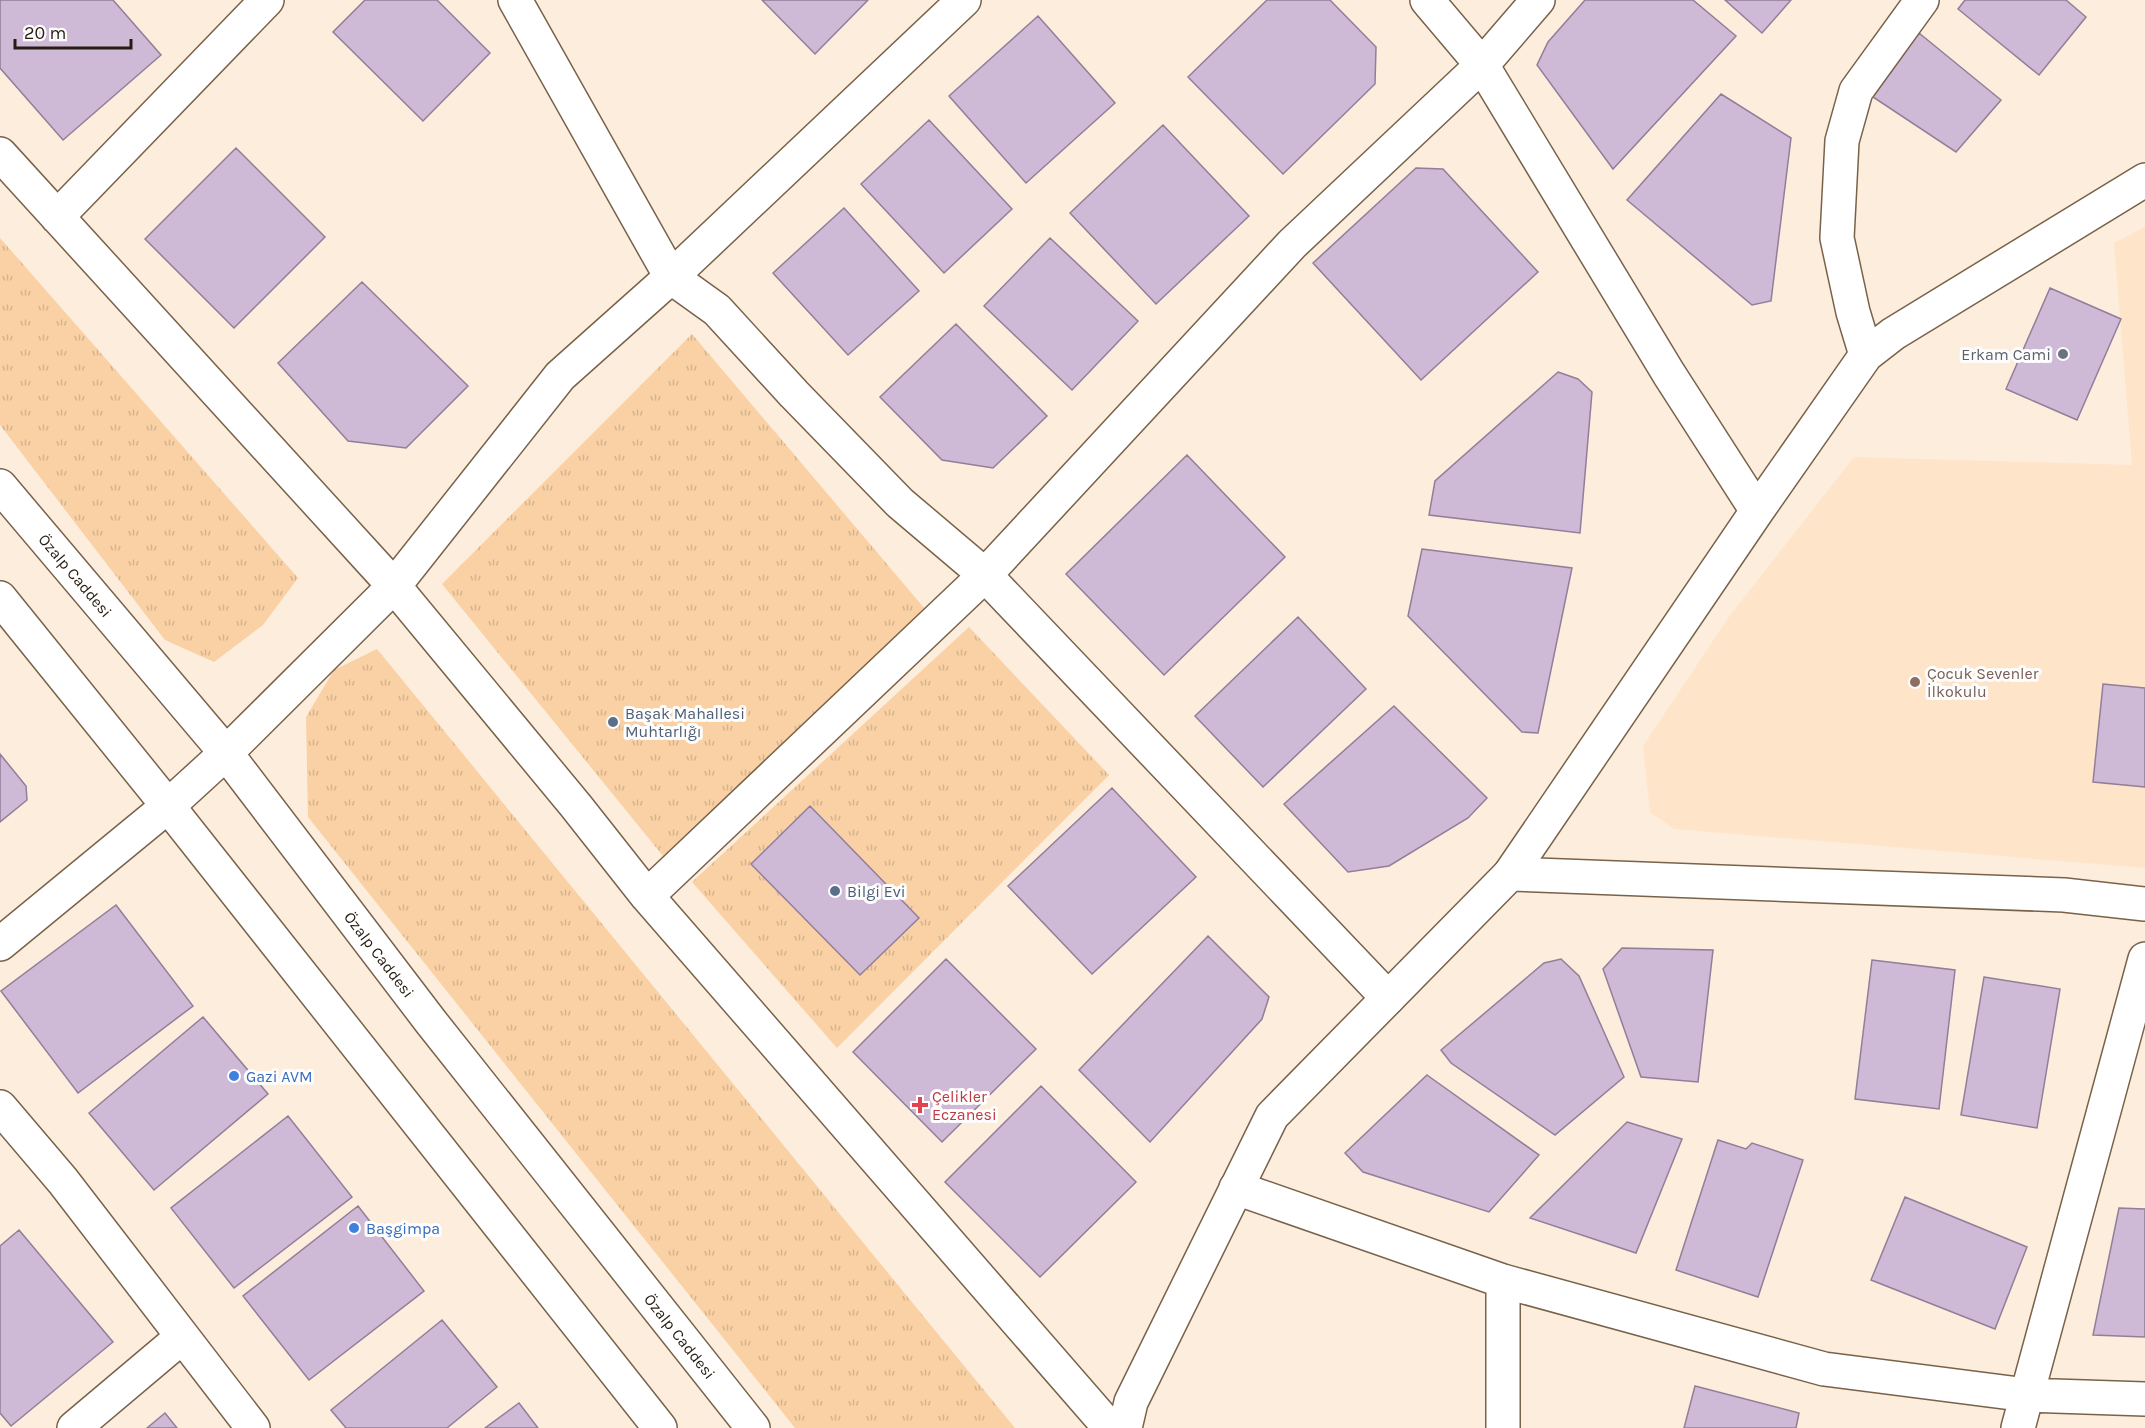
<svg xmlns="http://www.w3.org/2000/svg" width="2145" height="1428" font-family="Karla,sans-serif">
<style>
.built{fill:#fee5ca}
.grass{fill:url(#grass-tufts)}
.building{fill:#ceb9d6;stroke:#927e99;stroke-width:1.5}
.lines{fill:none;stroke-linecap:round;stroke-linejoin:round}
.street-casing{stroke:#78624a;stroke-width:36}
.secondary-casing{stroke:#78624a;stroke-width:36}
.street{stroke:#fff;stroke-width:33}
.secondary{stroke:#fff;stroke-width:33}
.worship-dot{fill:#6b7280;stroke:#fdfdfd;stroke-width:2}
.education-dot{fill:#8d6e63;stroke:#fdfdfd;stroke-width:2}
.service-dot{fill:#5c6f8a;stroke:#fdfdfd;stroke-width:2}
.shop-dot{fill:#3f7fe0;stroke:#fdfdfd;stroke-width:2}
.health-dot{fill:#e0444e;stroke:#fdfdfd;stroke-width:2}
.labels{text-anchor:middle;stroke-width:6;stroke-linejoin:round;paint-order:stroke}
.worship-label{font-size:16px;fill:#5b616d;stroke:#fdfdfd;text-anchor:end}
.street-label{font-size:16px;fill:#251c12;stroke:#fdfdfd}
.education-label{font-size:16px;fill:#785e54;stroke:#fdfdfd;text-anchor:start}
.service-label{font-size:16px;fill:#4e5e75;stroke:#fdfdfd;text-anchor:start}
.shop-label{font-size:16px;fill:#366cbe;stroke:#fdfdfd;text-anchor:start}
.health-label{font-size:16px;fill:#be3a42;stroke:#fdfdfd;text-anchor:start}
</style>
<defs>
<pattern id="grass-tufts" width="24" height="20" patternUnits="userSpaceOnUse" patternTransform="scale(1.5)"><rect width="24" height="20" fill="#f9d1a5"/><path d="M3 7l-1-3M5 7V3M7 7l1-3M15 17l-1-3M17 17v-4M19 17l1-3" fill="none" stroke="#d5b38d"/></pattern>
</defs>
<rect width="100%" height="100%" fill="#fdeddd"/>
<!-- built -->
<path class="built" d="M 2145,227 L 2145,868 L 1674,829 L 1650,812 L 1643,746 L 1728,618 L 1854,457 L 2132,465 L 2114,243 Z"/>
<!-- grass -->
<path class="grass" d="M 0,238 L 298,578 L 263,625 L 214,662 L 165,640 L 0,425 Z
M 692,334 L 925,609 L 663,856 L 442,584 Z
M 969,627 L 1109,775 L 837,1048 L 692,882 Z
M 377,649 L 1015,1428 L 795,1428 L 308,817 L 306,717 L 334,670 Z"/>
<!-- building -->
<path class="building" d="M 0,0 L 113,0 L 161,55 L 63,140 L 0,68 Z
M 365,0 L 437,0 L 490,53 L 423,121 L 333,32 Z
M 762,0 L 868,0 L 815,54 Z
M 1267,0 L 1330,0 L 1376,47 L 1375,84 L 1283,174 L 1188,77 Z
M 1585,0 L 1693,0 L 1736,36 L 1613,169 L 1537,65 L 1548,42 Z
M 1725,0 L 1791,0 L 1762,33 Z
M 1965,0 L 2066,0 L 2086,17 L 2039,75 L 1958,9 Z
M 1038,16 L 1115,103 L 1026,183 L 949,96 Z
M 1919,33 L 2001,100 L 1956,152 L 1873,97 Z
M 1721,94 L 1791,138 L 1771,301 L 1752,305 L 1627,200 Z
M 929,120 L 1012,209 L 944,273 L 861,184 Z
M 1163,125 L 1249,216 L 1156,304 L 1070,213 Z
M 236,148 L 325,237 L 234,328 L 145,239 Z
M 1416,168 L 1443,169 L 1538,272 L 1421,380 L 1313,263 Z
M 844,208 L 919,291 L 848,355 L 773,273 Z
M 1050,238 L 1138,321 L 1072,390 L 984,306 Z
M 362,282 L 468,386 L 406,448 L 348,441 L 278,363 Z
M 2050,288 L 2121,319 L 2077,420 L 2006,389 Z
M 956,324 L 1047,416 L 993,468 L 942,460 L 880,397 Z
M 1558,372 L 1578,379 L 1592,392 L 1580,533 L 1429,515 L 1435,481 Z
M 1187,455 L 1285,557 L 1164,675 L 1066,574 Z
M 1422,549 L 1572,568 L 1538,733 L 1522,732 L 1408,616 Z
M 1298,617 L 1366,689 L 1263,787 L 1195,716 Z
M 2103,684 L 2145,688 L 2145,787 L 2093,782 Z
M 1394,706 L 1487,798 L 1468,818 L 1389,866 L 1348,872 L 1284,804 Z
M 0,754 L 26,786 L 27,800 L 0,822 Z
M 1112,788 L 1196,877 L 1092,974 L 1008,886 Z
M 810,806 L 919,918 L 860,975 L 751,864 Z
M 116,905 L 193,1006 L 78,1093 L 1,991 Z
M 1208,936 L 1269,997 L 1262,1019 L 1150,1142 L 1079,1070 Z
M 1622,948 L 1713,950 L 1698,1082 L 1641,1077 L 1603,969 Z
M 946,959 L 1036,1049 L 942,1142 L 853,1052 Z
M 1561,959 L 1579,976 L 1624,1077 L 1555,1135 L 1451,1063 L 1441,1050 L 1544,963 Z
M 1872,960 L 1955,970 L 1939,1109 L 1855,1099 Z
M 1984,977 L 2060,989 L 2037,1128 L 1961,1115 Z
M 203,1017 L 268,1094 L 154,1190 L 89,1113 Z
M 1427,1075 L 1539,1155 L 1489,1212 L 1363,1172 L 1345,1153 Z
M 1041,1086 L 1136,1182 L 1040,1277 L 945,1182 Z
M 288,1116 L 352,1197 L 234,1288 L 171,1208 Z
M 1627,1122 L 1682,1139 L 1636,1253 L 1530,1218 Z
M 1718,1140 L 1746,1149 L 1752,1143 L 1803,1160 L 1758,1297 L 1676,1270 Z
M 1905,1197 L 2027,1247 L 1995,1329 L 1871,1280 Z
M 358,1206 L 424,1291 L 309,1380 L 243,1296 Z
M 2119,1208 L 2145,1209 L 2145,1337 L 2093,1335 Z
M 19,1230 L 113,1342 L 11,1426 L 0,1413 L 0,1246 Z
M 442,1320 L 497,1387 L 447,1428 L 346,1428 L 331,1410 Z
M 1695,1386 L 1799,1413 L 1796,1428 L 1684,1428 Z
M 519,1403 L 538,1428 L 485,1428 Z
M 165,1413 L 177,1428 L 147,1428 Z"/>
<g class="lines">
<!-- street casing -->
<g class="street-casing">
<path id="street" d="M 515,0 L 671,277 L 717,310 L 794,394 L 900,503 L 985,575 L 1388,998
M 1427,0 L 1482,65 L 1669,374 L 1757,511
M 0,154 L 394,586 L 576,806 L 647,896 L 1110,1428
M 57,217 L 267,0
M 1866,355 L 1853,312 L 1837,238 L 1842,141 L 1856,91 L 1922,0
M 1510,874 L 1757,511 L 1866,355 L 1893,334 L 2145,180
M 647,896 L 985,575 L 1292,244 L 1482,65 L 1538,0
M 0,944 L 168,806 L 226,753 L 394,586 L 560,376 L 671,277 L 964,0
M 0,1107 L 63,1181 L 253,1428
M 1236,1188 L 1503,1281 L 1824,1369 L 2027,1395 L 2145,1399
M 1503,1281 L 1503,1428
M 74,1428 L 182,1337
M 2018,1428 L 2145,959"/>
</g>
<!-- secondary casing -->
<g class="secondary-casing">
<g id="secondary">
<path id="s1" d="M 0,486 L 226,753 L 431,1022 L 753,1428"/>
<path d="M 0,598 L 168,806 L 660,1428"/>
<path d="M 1125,1428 L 1131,1402 L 1272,1116 L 1510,874 L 2064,895 L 2145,904"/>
</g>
</g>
<!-- street -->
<use href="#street" class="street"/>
<!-- secondary -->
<use href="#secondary" class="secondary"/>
</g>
<!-- markers -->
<circle class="worship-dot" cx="2063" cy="354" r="6"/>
<circle class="education-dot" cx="1915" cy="682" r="6"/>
<g class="service-dot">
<circle cx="613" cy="722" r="6"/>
<circle cx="835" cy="891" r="6"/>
</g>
<g class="shop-dot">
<circle cx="234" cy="1076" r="6"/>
<circle cx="354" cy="1228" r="6"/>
</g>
<path class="health-dot" d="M917 1096h6v6h6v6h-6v6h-6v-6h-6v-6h6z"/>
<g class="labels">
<!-- worship labels -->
<g class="worship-label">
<text x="2051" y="360">Erkam Cami</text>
</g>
<!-- street labels -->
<g class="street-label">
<text dy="6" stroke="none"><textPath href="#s1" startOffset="117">Özalp Caddesi</textPath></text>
<text dy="6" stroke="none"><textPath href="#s1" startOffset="603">Özalp Caddesi</textPath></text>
<text dy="6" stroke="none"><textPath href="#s1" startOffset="1089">Özalp Caddesi</textPath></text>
</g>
<!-- education labels -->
<g class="education-label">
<text x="1927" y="679">Çocuk Sevenler<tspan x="1927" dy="18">İlkokulu</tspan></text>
</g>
<!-- service labels -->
<g class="service-label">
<text x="625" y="719">Başak Mahallesi<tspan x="625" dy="18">Muhtarlığı</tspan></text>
<text x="847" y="897">Bilgi Evi</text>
</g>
<!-- shop labels -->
<g class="shop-label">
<text x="246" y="1082">Gazi AVM</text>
<text x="366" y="1234">Başgimpa</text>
</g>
<!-- health labels -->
<g class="health-label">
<text x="932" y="1102">Çelikler<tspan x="932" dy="18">Eczanesi</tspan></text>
</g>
</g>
<!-- scale -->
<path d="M15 39v9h116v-9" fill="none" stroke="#251c12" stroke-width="3"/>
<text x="24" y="39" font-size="18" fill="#251c12" stroke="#fdfdfd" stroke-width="4.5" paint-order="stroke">20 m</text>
</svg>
